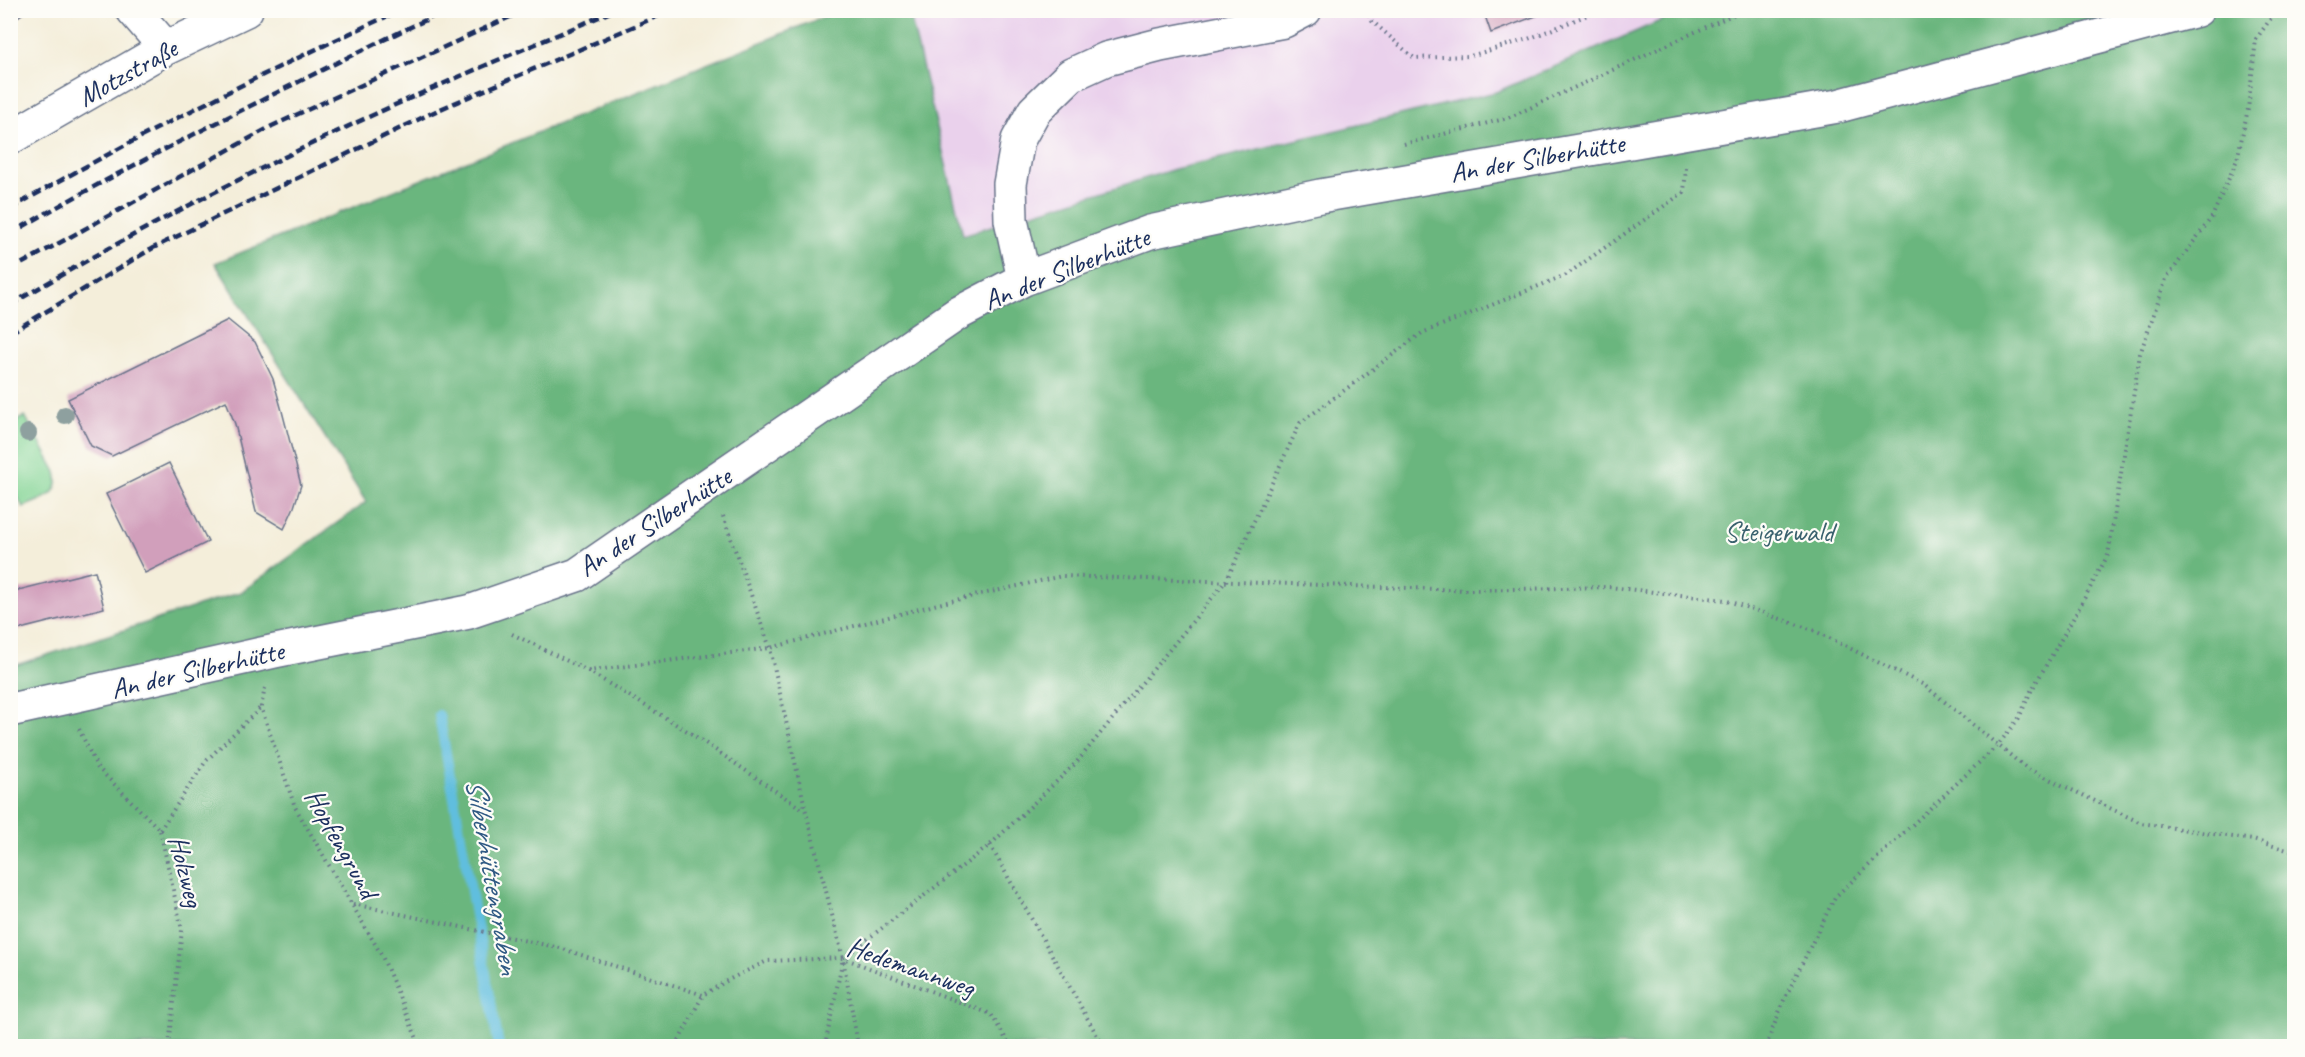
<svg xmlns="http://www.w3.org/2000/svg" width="2305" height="1057" font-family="Caveat,sans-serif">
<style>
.built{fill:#ead1ec}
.green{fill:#83d494;stroke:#4f8279;stroke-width:1.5}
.forest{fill:#6ab67e;stroke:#42726e;stroke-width:1.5}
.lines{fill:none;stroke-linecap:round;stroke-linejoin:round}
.stream{stroke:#60bede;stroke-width:10}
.building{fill:#d19fbb}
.minor-casing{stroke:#677289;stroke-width:36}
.path{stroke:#677289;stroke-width:4;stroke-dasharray:1.5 4.5;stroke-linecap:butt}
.minor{stroke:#fff;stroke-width:33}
.rail{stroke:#1b2f5e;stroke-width:4.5;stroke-dasharray:9 4.5;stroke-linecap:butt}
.tree{fill:#8ea09f}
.labels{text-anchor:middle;stroke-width:4.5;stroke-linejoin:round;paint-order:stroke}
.street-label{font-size:28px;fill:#1b2f5e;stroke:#fdfcf7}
.park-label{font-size:28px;fill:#3a616e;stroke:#fdfcf7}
.water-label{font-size:30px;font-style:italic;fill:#305a84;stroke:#fdfcf7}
</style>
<rect width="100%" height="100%" fill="#fdfcf7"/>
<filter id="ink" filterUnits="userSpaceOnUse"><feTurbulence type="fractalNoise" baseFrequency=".0167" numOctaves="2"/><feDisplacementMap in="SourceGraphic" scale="12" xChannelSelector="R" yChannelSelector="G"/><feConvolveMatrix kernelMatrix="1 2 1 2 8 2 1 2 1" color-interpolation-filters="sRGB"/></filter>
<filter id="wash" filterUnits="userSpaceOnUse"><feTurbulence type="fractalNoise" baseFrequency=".008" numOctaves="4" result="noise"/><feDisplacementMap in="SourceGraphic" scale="24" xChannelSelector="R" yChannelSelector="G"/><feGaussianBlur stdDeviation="1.35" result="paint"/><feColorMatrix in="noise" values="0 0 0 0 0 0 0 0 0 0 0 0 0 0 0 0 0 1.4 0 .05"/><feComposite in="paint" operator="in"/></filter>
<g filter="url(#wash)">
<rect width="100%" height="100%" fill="#f4eeda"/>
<!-- built -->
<path class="built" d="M 909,11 L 1683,11 L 1496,92 L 1175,169 L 962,235 Z"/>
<!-- green -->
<path class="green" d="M 25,416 L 56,472 C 63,496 41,499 23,507 L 11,485 L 10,425 Z"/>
<!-- forest -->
<path class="forest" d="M 838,11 L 909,11 L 963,235 L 1175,169 L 1496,92 L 1683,11 L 2294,11 L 2294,1046 L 11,1046 L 10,667 L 241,592 L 366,502 L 215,263 Z"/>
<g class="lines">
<!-- stream -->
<path class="stream" d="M 439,715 L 499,1046"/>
</g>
<g id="blocks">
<!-- building -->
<path class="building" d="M 10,10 L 28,10 L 10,22 Z
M 1483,10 L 1549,10 L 1549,11 L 1491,33 Z
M 228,320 L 255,342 L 273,379 L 282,411 L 301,485 L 294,507 L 284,529 L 256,512 L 235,424 L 226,401 L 112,456 L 91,446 L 68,399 Z
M 169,463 L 208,542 L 145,573 L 106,494 Z
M 95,571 L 104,608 L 16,630 L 10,609 L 10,592 Z"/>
</g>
</g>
<g filter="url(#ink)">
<use href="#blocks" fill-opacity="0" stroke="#677289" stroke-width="1.5"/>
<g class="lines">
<!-- minor casing -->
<g class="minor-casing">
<path id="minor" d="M 133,10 L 166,48
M 10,138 L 166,48 L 246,10
M 1024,279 L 1011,220 L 1010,184 L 1018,140 L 1034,111 L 1071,75 L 1106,59 L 1160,45 L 1284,21 L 1305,10
M 10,710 L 275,651 L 469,612 L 577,575 L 957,314 L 1024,279 L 1150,232 L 1320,196 L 1838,106 L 2197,10"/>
</g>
<!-- path -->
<path class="path" d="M 1366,10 L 1372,21 L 1414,58 L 1470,56 L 1528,39 L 1600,10
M 1404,144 L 1508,118 L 1743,10
M 723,516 L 770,648 L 806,812 L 843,958 L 858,1046
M 512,634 L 588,671 L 770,648 L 938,604 L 1062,576 L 1467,590 L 1609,587 L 1725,600 L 1813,630 L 1924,685 L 2026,768 L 2141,823 L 2253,840 L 2294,852
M 588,671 L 692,734 L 805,811
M 265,688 L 261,707 L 295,807 L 382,956 L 420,1046
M 79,729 L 97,767 L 160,830 L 182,930 L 169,1046
M 160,830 L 206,761 L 261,707
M 990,845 L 1103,1046
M 353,904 L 560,948 L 703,995
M 676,1046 L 703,995 L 730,979 L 767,961 L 843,958 L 991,1014 L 1010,1046
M 825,1046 L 843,958 L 990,845 L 1076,763 L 1226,581 L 1300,423 L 1422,333 L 1566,275 L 1684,192 L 1686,168
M 1766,1046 L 1784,1000 L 1835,897 L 1998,745 L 2019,718 L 2030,693 L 2074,617 L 2108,555 L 2140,354 L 2166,279 L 2212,217 L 2237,160 L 2248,109 L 2256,39 L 2277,10"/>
<!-- minor -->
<use href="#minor" class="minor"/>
<!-- rail -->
<path class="rail" d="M 10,209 C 137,136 268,70 401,10
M 10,234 C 97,183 186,138 276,93 C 333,65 389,36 448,10
M 10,270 L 272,126 L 525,10
M 10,305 C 106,248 204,196 303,148 C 405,98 511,55 615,10
M 10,333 L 153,248 L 438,110 L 672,10"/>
</g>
<!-- trees -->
<g class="tree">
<circle cx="65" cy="415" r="9"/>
<circle cx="28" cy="433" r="9"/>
</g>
</g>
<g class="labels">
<!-- street labels -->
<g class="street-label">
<text transform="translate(127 72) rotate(-29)" y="10">Motzstraße</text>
<text transform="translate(1537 157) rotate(-10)" y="10">An der Silberhütte</text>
<text transform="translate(1066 268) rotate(-22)" y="10">An der Silberhütte</text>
<text transform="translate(654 521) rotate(-33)" y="10">An der Silberhütte</text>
<text transform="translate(197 669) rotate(-13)" y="10">An der Silberhütte</text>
<text transform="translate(342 843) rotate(61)" y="10">Hopfengrund</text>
<text transform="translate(187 871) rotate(76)" y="10">Holzweg</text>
<text transform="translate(911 966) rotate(19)" y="10">Hedemannweg</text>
</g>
<!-- park labels -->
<g class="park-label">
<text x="1779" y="541">Steigerwald</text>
</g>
<!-- water labels -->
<g class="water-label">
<text transform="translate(493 876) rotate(80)" y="10">Silberhüttengraben</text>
</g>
</g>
<!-- margin -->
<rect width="2305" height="1057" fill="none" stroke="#fdfcf7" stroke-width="36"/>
</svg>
